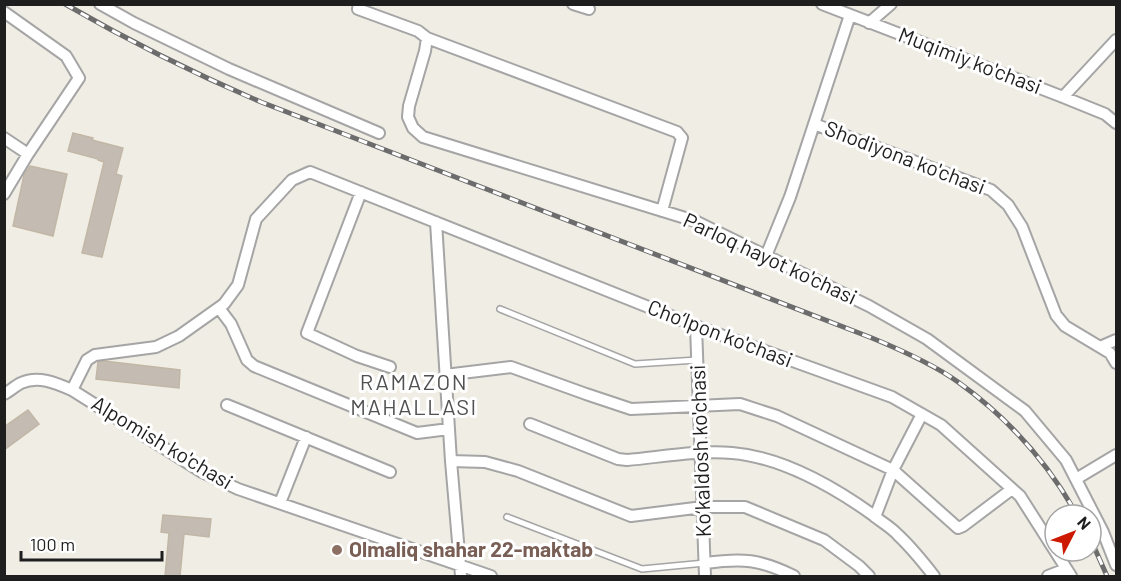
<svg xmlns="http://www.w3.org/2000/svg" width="1121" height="581" font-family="Barlow,sans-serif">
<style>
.building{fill:#c4bcb3;stroke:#c2b6a5;stroke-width:1.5}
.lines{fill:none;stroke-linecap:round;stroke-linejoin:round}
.lane-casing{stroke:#a5a5a5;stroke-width:8}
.street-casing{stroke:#a5a5a5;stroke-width:14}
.lane{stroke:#fff;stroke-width:5}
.street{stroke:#fff;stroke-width:10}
.rail-casing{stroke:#6c6c6c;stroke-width:5}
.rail{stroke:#fff;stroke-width:3;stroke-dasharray:9;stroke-linecap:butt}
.education-dot{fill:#8d6e63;stroke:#fff;stroke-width:2}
.labels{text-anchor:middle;stroke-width:6;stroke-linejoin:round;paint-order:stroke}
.street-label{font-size:21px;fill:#1e1e1e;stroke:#fff}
.education-label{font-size:21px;font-weight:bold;fill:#785e54;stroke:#fff;text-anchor:start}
.neighbourhood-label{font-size:22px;letter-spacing:1.5px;fill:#515151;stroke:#fff}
</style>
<rect width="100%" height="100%" fill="#f0ede4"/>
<!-- building -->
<path class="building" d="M 73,133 L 93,138 L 92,140 L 123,148 L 116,174 L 122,176 L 102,257 L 82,253 L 104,162 L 98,160 L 98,159 L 68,151 Z
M 30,166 L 67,174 L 53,236 L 13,226 L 24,175 Z
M 104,361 L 180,370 L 179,388 L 96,379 L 98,362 Z
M 28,410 L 39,424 L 4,450 L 4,427 Z
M 163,515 L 211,519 L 209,537 L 184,534 L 180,576 L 165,576 L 169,533 L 161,532 Z"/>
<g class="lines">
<!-- lane casing -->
<g class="lane-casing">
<path id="lane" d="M 500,309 L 635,364 L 697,360
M 507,517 L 642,569 L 705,563"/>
</g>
<!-- street casing -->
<g class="street-casing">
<path id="street" d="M 100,4 L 134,23 L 229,69 L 379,133
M 359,4 L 358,9 L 418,31 L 427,38 L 425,51 L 409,106 L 408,117 L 413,128 L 423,137 L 695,221 L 869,306 L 927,339 L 1025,411 L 1066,460 L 1103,532 L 1116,565
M 573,4 L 589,9
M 822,4 L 1063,97 L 1105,114 L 1116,123
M 4,12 L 66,56 L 79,78 L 28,154 L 4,194
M 869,23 L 891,4
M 427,38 L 677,132 L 682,138 L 662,211
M 1063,97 L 1116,40
M 814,124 L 991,190 L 1008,205 L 1022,227 L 1056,315 L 1065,326 L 1110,353 L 1116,363
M 4,138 L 28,154
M 361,192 L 307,333 L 357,356 L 390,367
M 436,222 L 451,461 L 461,576
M 766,256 L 790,197 L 850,15
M 219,308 L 231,324 L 247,360 L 254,366 L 417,433 L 449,429
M 696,326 L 705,576
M 1100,347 L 1116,340
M 445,375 L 511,367 L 586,394 L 631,409 L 740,404 L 777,416 L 893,470 L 958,528 L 963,526 L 1012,489
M 72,390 L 87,360 L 95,355 L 156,347 L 179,336 L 224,304 L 238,285 L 256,219 L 292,180 L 310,172 L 696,326 L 892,397 L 941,425 L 1020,496 L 1071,576
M 4,394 C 10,391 15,386 21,383 C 38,375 56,383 72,390 L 202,472 L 238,489 L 491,576
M 227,405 L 390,472
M 530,424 L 618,459 L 627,460 C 661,457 698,450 732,453 C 781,457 834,487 873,515 C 881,522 891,527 898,535 C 912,548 923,562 934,576
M 451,461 L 485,462 L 518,471 L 631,516 L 703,507 L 745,507 L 824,540 L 859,566 L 869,576
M 1076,479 L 1116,455
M 280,503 L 306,437
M 875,517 L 893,470 L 922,414
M 705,563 C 743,558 759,559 794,576
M 1048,576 L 1066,569"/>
</g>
<!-- lane -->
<use href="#lane" class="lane"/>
<!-- street -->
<use href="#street" class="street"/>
<!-- rail casing -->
<g class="rail-casing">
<path id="rail" d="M 65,4 C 129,41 193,73 261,102 L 872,338 C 901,350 933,364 958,382 C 1007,417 1048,463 1077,515
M 1091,540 L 1107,576"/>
</g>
<!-- rail -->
<use href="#rail" class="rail"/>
</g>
<!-- markers -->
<circle class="education-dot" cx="337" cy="550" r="6"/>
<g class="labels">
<!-- street labels -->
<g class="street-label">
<text transform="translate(970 61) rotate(21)" y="7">Muqimiy ko'chasi</text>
<text transform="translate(905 158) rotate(21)" y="7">Shodiyona ko'chasi</text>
<text transform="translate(770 259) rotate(25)" y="7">Parloq hayot ko'chasi</text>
<text transform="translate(720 334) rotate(21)" y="7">Cho‘lpon ko'chasi</text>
<text transform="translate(162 443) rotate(31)" y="7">Alpomish ko'chasi</text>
<text transform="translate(701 451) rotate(-92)" y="7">Ko‘kaldosh ko'chasi</text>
</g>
<!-- education labels -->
<g class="education-label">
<text x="349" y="557">Olmaliq shahar 22-maktab</text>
</g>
<!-- neighbourhood labels -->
<g class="neighbourhood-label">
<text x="414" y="390">RAMAZON<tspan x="414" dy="25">MAHALLASI</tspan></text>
</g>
</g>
<!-- border -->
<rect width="1121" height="581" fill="none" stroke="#1e1e1e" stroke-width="12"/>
<!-- north arrow -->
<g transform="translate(1073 533) rotate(48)"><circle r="28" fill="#ffffff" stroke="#a5a5a5" stroke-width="1.5"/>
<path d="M0-4.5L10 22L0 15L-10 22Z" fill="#cc1900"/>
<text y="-9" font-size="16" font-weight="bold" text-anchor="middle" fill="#1e1e1e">N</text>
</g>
<!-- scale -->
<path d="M21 551v9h141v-9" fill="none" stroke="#1e1e1e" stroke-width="3"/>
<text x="30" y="551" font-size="18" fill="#1e1e1e" stroke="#ffffff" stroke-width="4.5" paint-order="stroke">100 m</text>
</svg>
